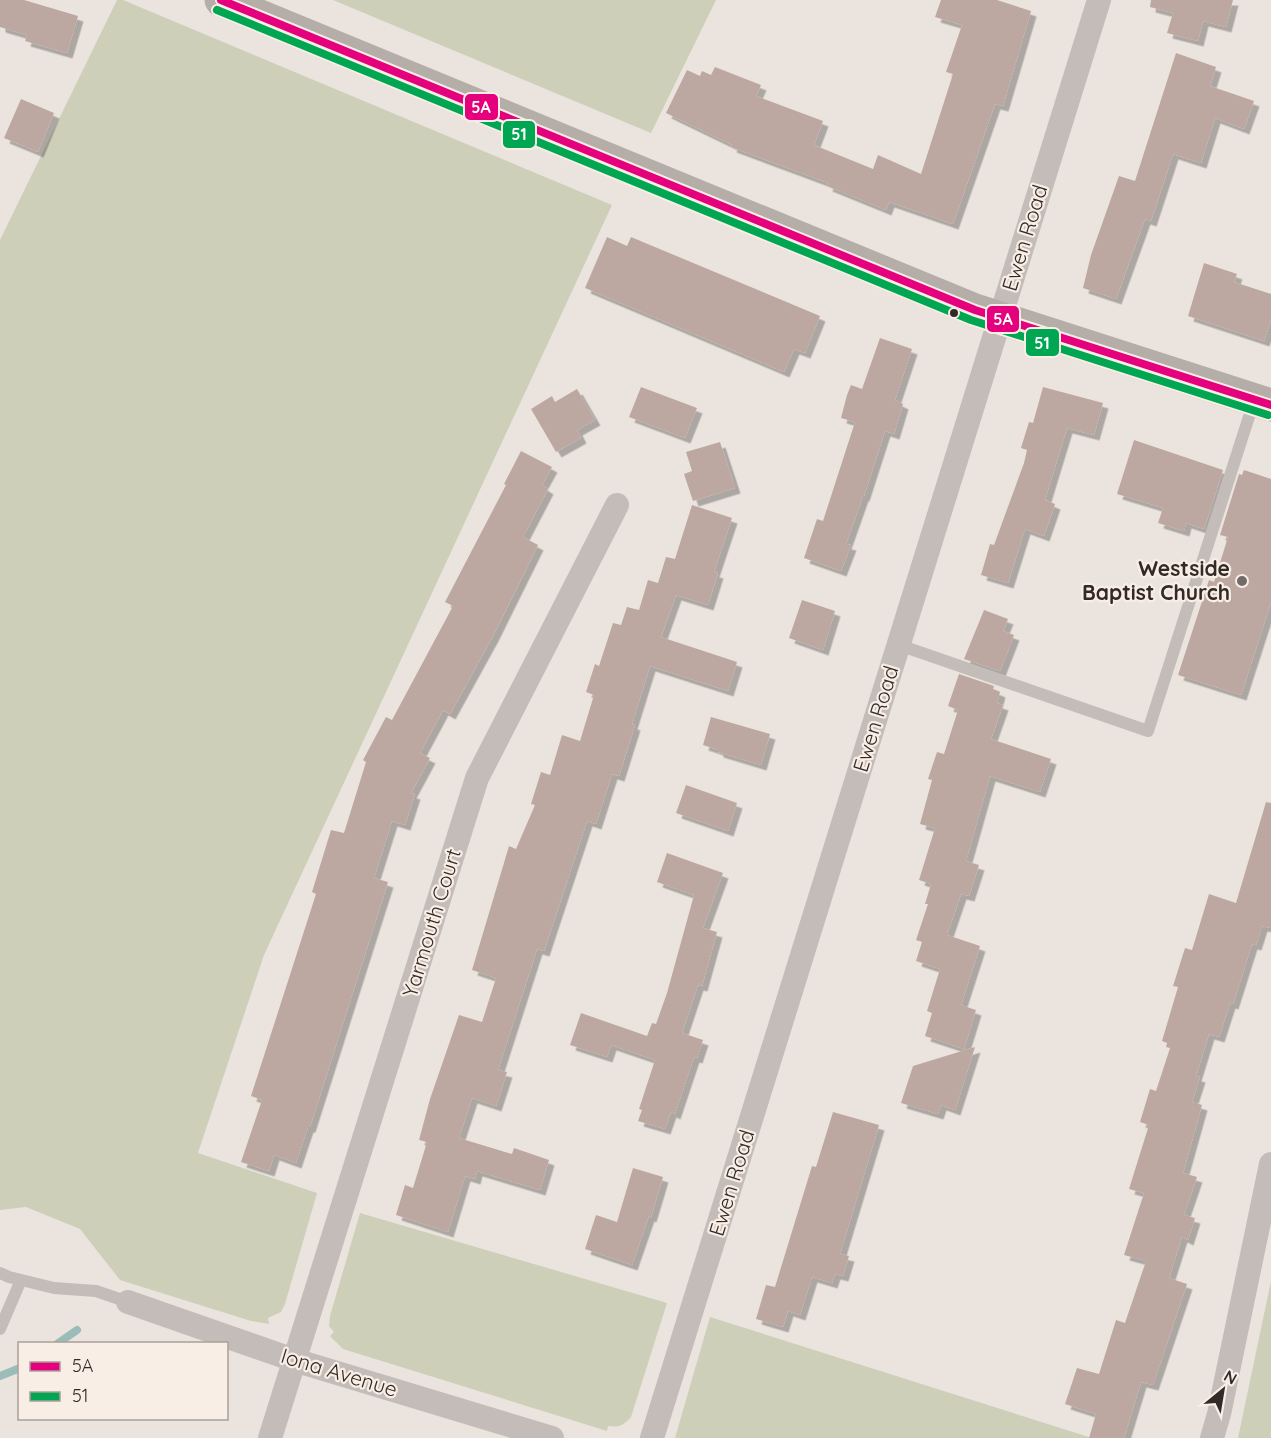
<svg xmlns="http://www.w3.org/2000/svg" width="1271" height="1438" font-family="Quicksand,sans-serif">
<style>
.green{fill:#cdcfb9}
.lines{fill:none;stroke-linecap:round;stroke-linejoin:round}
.stream{stroke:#9cbcb9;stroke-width:8}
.building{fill:#bda8a1;filter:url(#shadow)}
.lane{stroke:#c3bcb8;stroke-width:12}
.street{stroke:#c3bcb8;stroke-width:24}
.secondary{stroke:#b4ada8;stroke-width:33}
.bus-1-casing{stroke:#f8eee5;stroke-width:12}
.bus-2-casing{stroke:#f8eee5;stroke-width:12}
.bus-1{stroke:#e5007d;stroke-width:8}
.bus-2{stroke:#00a651;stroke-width:8}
.bus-dot{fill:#332a27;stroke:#f8eee5;stroke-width:2}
.poi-dot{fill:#736b67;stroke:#f8eee5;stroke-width:2}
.labels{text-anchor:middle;stroke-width:4.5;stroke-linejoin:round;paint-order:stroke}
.street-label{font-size:21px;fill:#332a27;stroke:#f8eee5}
.poi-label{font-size:21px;font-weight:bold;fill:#332a27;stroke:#f8eee5;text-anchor:end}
.line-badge{stroke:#f8eee5;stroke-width:2}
.badge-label{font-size:16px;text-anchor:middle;font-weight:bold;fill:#fff}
</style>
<defs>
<filter id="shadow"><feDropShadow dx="5.5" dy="5.5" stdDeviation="0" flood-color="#0004"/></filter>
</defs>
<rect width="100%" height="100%" fill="#ebe4de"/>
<!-- green -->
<path class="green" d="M 117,0 L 123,0 L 612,205 L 264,955 L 198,1153 L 317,1193 L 285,1304 L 281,1312 L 268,1318 L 269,1324 L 251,1321 L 120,1280 L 80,1229 L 26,1207 L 0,1210 L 0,240 Z
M 333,0 L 716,0 L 651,133 Z
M 360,1213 L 667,1303 L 631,1417 C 624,1425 619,1428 608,1426 L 607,1431 L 343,1349 L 330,1336 L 334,1332 L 329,1326 L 330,1316 Z
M 1271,1281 L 1271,1438 L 1238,1438 Z
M 710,1317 L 1092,1438 L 675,1438 Z"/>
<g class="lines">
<!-- stream -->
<path class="stream" d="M 57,1344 L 77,1330
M 0,1376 L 20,1368"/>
</g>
<!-- building -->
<path class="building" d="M 0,0 L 24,0 L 78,16 L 67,53 L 25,41 L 27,35 L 0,27 Z
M 941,0 L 997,0 L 1031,11 L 1003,106 L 995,104 L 953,224 L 889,202 L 886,210 L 827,186 L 828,183 L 731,147 L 732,145 L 666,113 L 687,70 L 700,76 L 702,71 L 711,75 L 715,67 L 761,85 L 756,96 L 823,121 L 814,145 L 873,169 L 878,155 L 921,174 L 953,74 L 946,72 L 962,25 L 935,17 Z
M 1151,0 L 1233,0 L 1226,27 L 1203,21 L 1198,41 L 1167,33 L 1173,13 L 1150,7 Z
M 1176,53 L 1216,67 L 1210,86 L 1254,101 L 1244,129 L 1215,118 L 1201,163 L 1173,154 L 1151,221 L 1145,219 L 1116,299 L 1083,288 L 1091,255 L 1119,176 L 1135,181 Z
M 21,99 L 54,113 L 38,152 L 4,138 Z
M 607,237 L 627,246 L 631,237 L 820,316 L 805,353 L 794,349 L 784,372 L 585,288 Z
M 1204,263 L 1237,274 L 1234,282 L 1271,294 L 1271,320 L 1264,341 L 1188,316 Z
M 880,338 L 912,349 L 895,400 L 903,404 L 894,434 L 885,431 L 864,496 L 863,496 L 846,544 L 851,545 L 841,571 L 804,558 L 817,519 L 823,521 L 855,422 L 841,418 L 847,395 L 851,385 L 862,389 Z
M 641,387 L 697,408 L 685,438 L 629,417 Z
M 1043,387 L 1103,403 L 1094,435 L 1067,428 L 1045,500 L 1055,504 L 1044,536 L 1025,529 L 1008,583 L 981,575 L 990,544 L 994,545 L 1024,463 L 1027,450 L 1021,448 L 1029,422 L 1033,423 Z
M 577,389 L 595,420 L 577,430 L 581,438 L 556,452 L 531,409 L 552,396 L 555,402 Z
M 1134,440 L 1223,470 L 1204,529 L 1186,523 L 1184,531 L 1158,523 L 1163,508 L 1117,494 Z
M 720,442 L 735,488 L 693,501 L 684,474 L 692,471 L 686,452 Z
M 521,451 L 552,467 L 542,485 L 548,489 L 523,537 L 538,545 L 493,636 L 450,714 L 443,710 L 420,753 L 430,758 L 411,793 L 415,794 L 405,825 L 392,821 L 374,878 L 388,882 L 310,1127 L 308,1127 L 296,1163 L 274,1155 L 269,1171 L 241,1162 L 262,1100 L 251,1096 L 316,894 L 312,892 L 331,830 L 344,833 L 366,762 L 363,760 L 386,717 L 392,720 L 453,606 L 445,602 L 506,485 L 504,484 Z
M 1244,470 L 1271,479 L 1271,602 L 1241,695 L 1178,675 L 1209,580 L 1214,582 L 1228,537 L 1220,535 L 1239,474 L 1242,475 Z
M 692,505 L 732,518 L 714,572 L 718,573 L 708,605 L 676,595 L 661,637 L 737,662 L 728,691 L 650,666 L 632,724 L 635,725 L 619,776 L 612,774 L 596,824 L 587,821 L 544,951 L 537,949 L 498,1070 L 507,1072 L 496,1106 L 472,1098 L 459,1138 L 512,1154 L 514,1148 L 549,1160 L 540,1190 L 477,1171 L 475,1179 L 465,1176 L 448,1232 L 396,1215 L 405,1185 L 413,1188 L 427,1142 L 419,1140 L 430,1099 L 459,1015 L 482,1022 L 496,978 L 472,970 L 509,846 L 516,849 L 535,805 L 531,804 L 541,772 L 550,775 L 562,735 L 580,741 L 594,695 L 586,692 L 595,664 L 599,666 L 613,623 L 621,625 L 627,607 L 639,610 L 648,580 L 658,583 L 666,557 L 675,559 Z
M 802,600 L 835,611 L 823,650 L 789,638 Z
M 984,610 L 1008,619 L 1003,631 L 1014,635 L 1000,671 L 964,659 Z
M 959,674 L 994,686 L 993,689 L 1000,692 L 997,703 L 1003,705 L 991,739 L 1051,759 L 1040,792 L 990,776 L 966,861 L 979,865 L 969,896 L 961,894 L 947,935 L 980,946 L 961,1005 L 976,1010 L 964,1049 L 925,1036 L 932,1013 L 927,1011 L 940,969 L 916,961 L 922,942 L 916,940 L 928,904 L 925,904 L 931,884 L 919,880 L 935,828 L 920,824 L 932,780 L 928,779 L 937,752 L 944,754 L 958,710 L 948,706 Z
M 711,717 L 770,734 L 761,765 L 718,752 L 718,750 L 703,745 Z
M 686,785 L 737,803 L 728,831 L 676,813 Z
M 1266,802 L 1271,803 L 1271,928 L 1262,926 L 1256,945 L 1252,944 L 1233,1004 L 1230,1003 L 1219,1037 L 1209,1034 L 1196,1076 L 1200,1077 L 1192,1102 L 1202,1105 L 1183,1173 L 1197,1177 L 1184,1215 L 1195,1218 L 1188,1240 L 1182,1237 L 1169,1278 L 1187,1284 L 1153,1385 L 1141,1382 L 1124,1438 L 1089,1438 L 1096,1414 L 1065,1404 L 1077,1368 L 1099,1374 L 1116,1320 L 1125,1323 L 1146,1261 L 1124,1255 L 1144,1193 L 1129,1189 L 1149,1125 L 1140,1122 L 1150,1089 L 1156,1091 L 1170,1048 L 1166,1047 L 1167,1043 L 1162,1041 L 1178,987 L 1173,986 L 1185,948 L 1192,950 L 1209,894 L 1236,903 Z
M 667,853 L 723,873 L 703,928 L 717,932 L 702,986 L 698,985 L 682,1033 L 703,1040 L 697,1058 L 694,1057 L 675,1114 L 671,1112 L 665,1129 L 638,1121 L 642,1110 L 639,1109 L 655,1060 L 611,1045 L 607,1057 L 570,1045 L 581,1013 L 647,1036 L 652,1023 L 656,1024 L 667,993 L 694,895 L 657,882 Z
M 975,1047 L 955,1110 L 941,1105 L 938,1114 L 901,1103 L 913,1066 Z
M 833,1112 L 879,1125 L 840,1254 L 849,1256 L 843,1276 L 835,1274 L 832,1283 L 812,1277 L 800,1315 L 788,1311 L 783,1327 L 756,1319 L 766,1285 L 775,1287 L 812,1166 L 816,1167 Z
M 633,1168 L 663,1177 L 651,1217 L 649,1216 L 632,1265 L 585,1249 L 596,1215 L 617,1222 Z"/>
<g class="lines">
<!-- lane -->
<path class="lane" d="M 899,645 L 1148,731 L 1254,401
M 0,1273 L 9,1277 L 54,1288 L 96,1291 L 128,1302
M 0,1329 L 21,1280"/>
<!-- street -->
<path class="street" d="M 128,1302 L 294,1360 L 552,1438
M 270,1438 L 477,778 L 617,505
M 652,1438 L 1099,0
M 1212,1438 L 1219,1414 L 1271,1164"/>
<!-- secondary -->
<path class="secondary" d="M 221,0 L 975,310 L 1271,405"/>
<!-- bus-1 casing -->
<g class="bus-1-casing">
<path id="bus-1" d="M 221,0 L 975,310 L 1271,405"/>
</g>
<!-- bus-2 casing -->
<g class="bus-2-casing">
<path id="bus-2" d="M 217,10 L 971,320 L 1268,415"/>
</g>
<!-- bus-1 -->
<use href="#bus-1" class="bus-1"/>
<!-- bus-2 -->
<use href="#bus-2" class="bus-2"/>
</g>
<!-- markers -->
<circle class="bus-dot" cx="954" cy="313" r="5"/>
<circle class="poi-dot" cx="1242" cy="581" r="6"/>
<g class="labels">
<!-- street labels -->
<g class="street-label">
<text transform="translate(1025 238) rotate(-73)" y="7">Ewen Road</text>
<text transform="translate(876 719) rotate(-73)" y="7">Ewen Road</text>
<text transform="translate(432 923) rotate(-73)" y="7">Yarmouth Court</text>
<text transform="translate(732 1183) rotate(-73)" y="7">Ewen Road</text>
<text transform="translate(339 1373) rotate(17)" y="7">Iona Avenue</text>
</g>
<!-- poi labels -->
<g class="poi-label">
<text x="1230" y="576">Westside<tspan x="1230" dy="24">Baptist Church</tspan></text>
</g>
</g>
<g class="line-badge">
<rect x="464" y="93" width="35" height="28" rx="6" fill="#e5007d"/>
<rect x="502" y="120" width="34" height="29" rx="6" fill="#00a651"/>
<rect x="986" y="305" width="34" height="28" rx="6" fill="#e5007d"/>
<rect x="1025" y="328" width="35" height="29" rx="6" fill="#00a651"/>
</g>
<g class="badge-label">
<text x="481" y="113">5A</text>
<text x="519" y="140">51</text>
<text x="1003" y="325">5A</text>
<text x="1042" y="349">51</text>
</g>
<!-- legend -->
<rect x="18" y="1342" width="210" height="78" fill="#f8eee5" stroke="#a9a099" stroke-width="1.5"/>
<rect x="30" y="1362" width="30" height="9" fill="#e5007d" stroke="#a9a099" stroke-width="1.5"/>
<text x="72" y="1372" font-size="18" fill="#332a27">5A</text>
<rect x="30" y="1392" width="30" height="9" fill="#00a651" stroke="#a9a099" stroke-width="1.5"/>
<text x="72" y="1402" font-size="18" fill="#332a27">51</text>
<!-- north arrow -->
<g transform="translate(1223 1390) rotate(30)" stroke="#f8eee5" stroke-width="4.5" paint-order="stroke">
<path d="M0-4.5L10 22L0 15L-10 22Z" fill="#332a27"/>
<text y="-9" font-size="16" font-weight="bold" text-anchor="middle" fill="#332a27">N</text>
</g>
</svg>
